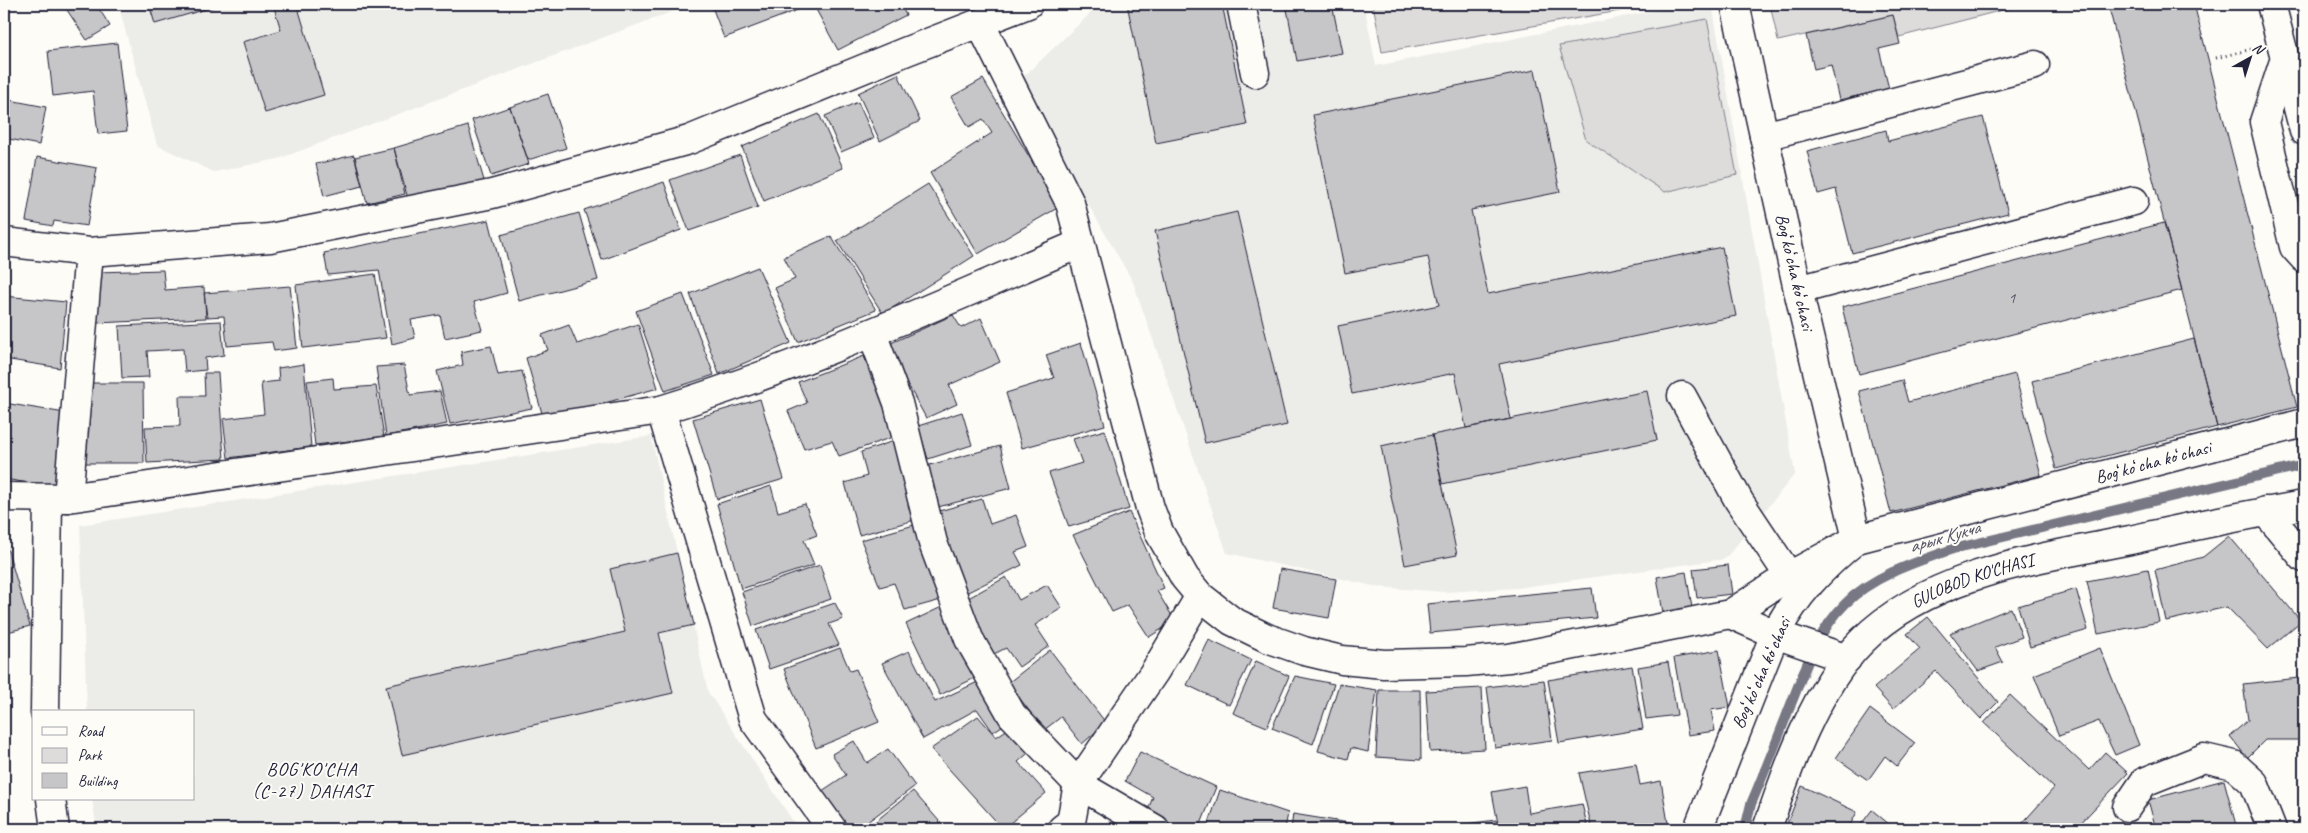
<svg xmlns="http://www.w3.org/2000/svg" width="2308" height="833" font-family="Caveat,sans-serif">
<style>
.built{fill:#ecece9}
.green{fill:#dddcdb;stroke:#807f8b}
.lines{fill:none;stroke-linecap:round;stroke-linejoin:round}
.stream{stroke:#787885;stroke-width:10}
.building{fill:#c6c6c8;stroke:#22223b}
.minor-casing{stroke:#22223b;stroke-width:31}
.major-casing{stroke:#22223b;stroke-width:31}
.path{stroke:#22223b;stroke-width:3;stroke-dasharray:1 4;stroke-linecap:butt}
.minor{stroke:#fdfcf7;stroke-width:28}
.major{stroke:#fdfcf7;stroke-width:28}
.labels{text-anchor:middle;stroke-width:4;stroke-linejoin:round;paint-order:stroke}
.number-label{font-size:15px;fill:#4b4b5e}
.street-label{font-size:18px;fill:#22223b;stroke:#fdfcf7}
.water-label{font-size:19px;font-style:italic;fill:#545466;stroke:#fdfcf7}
.neighbourhood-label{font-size:19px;letter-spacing:1px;fill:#22223b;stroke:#fdfcf7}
</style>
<rect width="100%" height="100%" fill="#fdfcf7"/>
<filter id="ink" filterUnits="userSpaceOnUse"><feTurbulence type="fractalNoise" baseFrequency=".02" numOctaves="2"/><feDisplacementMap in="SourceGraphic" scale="10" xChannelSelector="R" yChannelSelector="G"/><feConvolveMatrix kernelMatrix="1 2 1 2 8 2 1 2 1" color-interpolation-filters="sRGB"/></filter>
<g filter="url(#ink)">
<!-- built -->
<path class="built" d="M 118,4 L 680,4 L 682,8 L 278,159 L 214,172 L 157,145 Z
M 1100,4 L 1364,4 L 1376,66 L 1688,4 L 1712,4 L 1795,474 L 1725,559 L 1517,588 L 1444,592 L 1378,587 L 1227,553 L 1133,282 L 1018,82 Z
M 651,436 L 708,692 L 798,829 L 97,829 L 92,799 L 194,799 L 194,712 L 87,712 L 80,525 Z"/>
<!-- green -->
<path class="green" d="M 1373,4 L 1660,4 L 1382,52 Z
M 1770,4 L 2022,4 L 2022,5 L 1899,37 L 1893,15 L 1778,41 Z
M 1707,19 L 1737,175 L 1665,192 L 1586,140 L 1559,46 Z"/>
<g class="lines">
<!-- stream -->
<path class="stream" d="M 1745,829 L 1751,804 C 1765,771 1778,738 1791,704 C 1805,669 1817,632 1845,604 C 1872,576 1916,562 1953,549 L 2304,465"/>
</g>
<!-- building -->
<path class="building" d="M 63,4 L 96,4 L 110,26 L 87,40 Z
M 149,4 L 223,4 L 155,24 Z
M 273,4 L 297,4 L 324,95 L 265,113 L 243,42 L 281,30 Z
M 711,4 L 807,4 L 808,6 L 724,38 Z
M 813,4 L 900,4 L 906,15 L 838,50 Z
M 1127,4 L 1222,4 L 1247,125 L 1156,143 Z
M 1286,4 L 1332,4 L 1342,53 L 1297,61 Z
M 2108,4 L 2194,4 L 2297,407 L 2217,427 Z
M 1893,15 L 1900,44 L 1879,49 L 1889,89 L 1839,100 L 1831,65 L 1814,69 L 1806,35 Z
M 117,43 L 127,131 L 98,134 L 93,91 L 53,96 L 48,51 Z
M 1535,70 L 1560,192 L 1471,210 L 1488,294 L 1722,247 L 1736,316 L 1499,364 L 1511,419 L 1466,428 L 1455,373 L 1352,394 L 1338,326 L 1439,305 L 1428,257 L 1345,273 L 1313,115 Z
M 898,74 L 920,121 L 880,141 L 858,93 Z
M 983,79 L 1059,207 L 978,254 L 930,173 L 992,133 L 983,119 L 969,127 L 951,97 Z
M 548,94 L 566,148 L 528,160 L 510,107 Z
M 4,99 L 46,107 L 39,145 L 4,138 Z
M 858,102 L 874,138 L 841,152 L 825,116 Z
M 510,107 L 529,164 L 491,176 L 472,120 Z
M 819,114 L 843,168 L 764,201 L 742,147 Z
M 1983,117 L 2008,213 L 1852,253 L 1836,189 L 1818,194 L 1807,151 L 1886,130 L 1888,141 Z
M 468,126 L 485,184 L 439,196 L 438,190 L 408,199 L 394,148 Z
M 394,148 L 405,194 L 367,203 L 355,157 Z
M 354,155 L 362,186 L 324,196 L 316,164 Z
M 740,155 L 758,207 L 689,231 L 670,180 Z
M 37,157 L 97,168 L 87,226 L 54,221 L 53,226 L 26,221 Z
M 664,182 L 681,230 L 602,260 L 584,210 Z
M 928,184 L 974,256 L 883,314 L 837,241 Z
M 1237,212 L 1287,425 L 1205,443 L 1155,231 Z
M 579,213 L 598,280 L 519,301 L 501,235 Z
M 489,220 L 507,293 L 474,302 L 482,330 L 445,338 L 440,315 L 411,320 L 415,338 L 392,344 L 379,270 L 328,275 L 324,253 Z
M 2164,223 L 2182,290 L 1859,374 L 1842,307 Z
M 831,236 L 876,310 L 798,342 L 775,288 L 795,279 L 784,257 Z
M 758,267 L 791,343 L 719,374 L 690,294 Z
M 163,270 L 165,290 L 204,287 L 206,318 L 96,323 L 96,272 Z
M 375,274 L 386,338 L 303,348 L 296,285 Z
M 290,286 L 297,348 L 274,351 L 272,342 L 227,346 L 224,316 L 207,317 L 204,293 Z
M 683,294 L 714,375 L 665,391 L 636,311 Z
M 4,296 L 66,302 L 60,368 L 4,359 Z
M 953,315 L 961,328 L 981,318 L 1000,362 L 949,385 L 957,404 L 926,418 L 908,385 L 898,389 L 880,348 Z
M 221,321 L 224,355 L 205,358 L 206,370 L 185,372 L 183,349 L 147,351 L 149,377 L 122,378 L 119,326 Z
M 638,324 L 658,388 L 544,420 L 526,358 L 548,350 L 542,335 L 569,325 L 577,344 Z
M 2194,339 L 2217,427 L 2056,469 L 2032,381 Z
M 1081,343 L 1105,425 L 1022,448 L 1006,393 L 1054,378 L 1046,355 Z
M 491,346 L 498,375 L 522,371 L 532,408 L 450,424 L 437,371 L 463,365 L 461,352 Z
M 864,356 L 872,380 L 881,377 L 901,434 L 839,456 L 832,441 L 804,449 L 788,411 L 807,403 L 798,382 Z
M 304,364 L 311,447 L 228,458 L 223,419 L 264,414 L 261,383 L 279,381 L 278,368 Z
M 404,365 L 410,395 L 440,391 L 447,424 L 386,436 L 376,367 Z
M 204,373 L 218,373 L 224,459 L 147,463 L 145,427 L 180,426 L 179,396 L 205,396 Z
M 2015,374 L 2041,475 L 1891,513 L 1859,391 L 1902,380 L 1908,402 Z
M 333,378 L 334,389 L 376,386 L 384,437 L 315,445 L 307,381 Z
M 83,383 L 143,383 L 144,463 L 83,463 Z
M 1647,391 L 1657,440 L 1442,484 L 1432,435 Z
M 760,399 L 784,479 L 717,499 L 693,419 Z
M 4,403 L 65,413 L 55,487 L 4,479 Z
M 962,412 L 972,445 L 928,459 L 918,426 Z
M 1105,430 L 1129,509 L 1069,527 L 1049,473 L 1082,463 L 1073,439 Z
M 1432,435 L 1457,555 L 1405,565 L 1381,446 Z
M 903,438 L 926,517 L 859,535 L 845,483 L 867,476 L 861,452 Z
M 1000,446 L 1011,488 L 938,507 L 926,466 Z
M 771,486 L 778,512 L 805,504 L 817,535 L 804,540 L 814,565 L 741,589 L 717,504 Z
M 982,499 L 990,524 L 1016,515 L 1028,547 L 1015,552 L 1022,565 L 962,595 L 939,511 Z
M 1129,512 L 1164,588 L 1157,591 L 1175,621 L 1149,637 L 1128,605 L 1112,612 L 1073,535 Z
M 925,522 L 948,598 L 905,610 L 894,583 L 880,587 L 861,540 Z
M 2229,536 L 2301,621 L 2268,649 L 2227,607 L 2166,621 L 2155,570 L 2203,557 Z
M 4,537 L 30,626 L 4,633 Z
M 677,553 L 694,625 L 659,633 L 673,693 L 402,755 L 386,686 L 625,632 L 610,569 Z
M 820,565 L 831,599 L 753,626 L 742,592 Z
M 1728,565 L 1732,594 L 1697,598 L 1693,569 Z
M 1280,569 L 1336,579 L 1329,618 L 1273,608 Z
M 2148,569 L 2159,622 L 2098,634 L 2087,581 Z
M 1686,572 L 1692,608 L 1663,613 L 1657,577 Z
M 1006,577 L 1019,600 L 1047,585 L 1062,608 L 1035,625 L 1049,646 L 1019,667 L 1006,648 L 994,654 L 963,601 Z
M 1592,588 L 1596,618 L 1430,633 L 1427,604 Z
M 2076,589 L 2088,630 L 2030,647 L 2018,606 Z
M 835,603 L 843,619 L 829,624 L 839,645 L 769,669 L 756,630 Z
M 948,604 L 983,674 L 940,695 L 906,624 Z
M 2011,608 L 2022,637 L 1995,647 L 2003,662 L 1978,671 L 1950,633 Z
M 1928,617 L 1998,702 L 1981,719 L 1936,671 L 1893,709 L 1874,688 L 1920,649 L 1907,634 Z
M 1209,640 L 1251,660 L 1229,705 L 1187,685 Z
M 840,648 L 850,671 L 856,669 L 879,722 L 816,748 L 784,669 Z
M 2100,648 L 2139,745 L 2115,755 L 2099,721 L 2059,736 L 2034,675 Z
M 1050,650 L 1106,723 L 1082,744 L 1061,717 L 1044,730 L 1008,683 Z
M 1719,650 L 1730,707 L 1711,710 L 1715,731 L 1688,735 L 1674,658 Z
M 909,651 L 935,702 L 982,680 L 1011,720 L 993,732 L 977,709 L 923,739 L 882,663 Z
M 1256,661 L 1289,676 L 1267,727 L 1233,713 Z
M 1668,662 L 1677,715 L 1646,719 L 1638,667 Z
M 1632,666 L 1643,729 L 1559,743 L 1548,680 Z
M 1295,676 L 1334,684 L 1313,744 L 1272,728 Z
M 2299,678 L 2304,740 L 2265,740 L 2247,758 L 2230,736 L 2248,720 L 2243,684 Z
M 1544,680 L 1552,740 L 1495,748 L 1487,687 Z
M 1339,684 L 1377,690 L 1368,752 L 1351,748 L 1348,759 L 1318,751 Z
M 1482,688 L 1485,749 L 1430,752 L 1426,691 Z
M 1379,690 L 1420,690 L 1421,760 L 1376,757 Z
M 2010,695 L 2089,770 L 2105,752 L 2128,773 L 2075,829 L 2022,829 L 2019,827 L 2054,788 L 1984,723 Z
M 1870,709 L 1915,743 L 1897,766 L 1885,756 L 1868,780 L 1836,758 Z
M 978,716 L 996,737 L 1017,723 L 1035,747 L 1018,762 L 1046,793 L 1003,829 L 931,749 Z
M 854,741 L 867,763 L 888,749 L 915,786 L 858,829 L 849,829 L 822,791 L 846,775 L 832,754 Z
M 1140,752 L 1216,787 L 1199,829 L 1175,829 L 1145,817 L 1153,797 L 1125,781 Z
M 1636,764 L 1640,785 L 1661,781 L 1668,823 L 1630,829 L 1592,829 L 1579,773 Z
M 2224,780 L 2237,829 L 2156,829 L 2148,800 Z
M 1525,786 L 1529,813 L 1582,804 L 1588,829 L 1499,829 L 1492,792 Z
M 1802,786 L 1857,812 L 1848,829 L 1785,829 Z
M 1220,790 L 1288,813 L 1285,829 L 1207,829 Z
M 913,791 L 946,829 L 866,829 Z
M 1872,810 L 1895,829 L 1862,829 L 1859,827 Z
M 1293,814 L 1349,823 L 1349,829 L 1291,829 Z
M 1496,820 L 1497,829 L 1426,829 Z
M 1354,823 L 1423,828 L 1423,829 L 1353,829 Z"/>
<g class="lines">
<!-- minor casing -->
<g class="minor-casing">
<g id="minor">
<path d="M 1241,4 L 1255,73"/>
<path d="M 1735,4 L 1798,290 L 1857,539"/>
<path d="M 980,23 L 1070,203 L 1150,508 L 1159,532 L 1185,578 L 1200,596 L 1232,621 L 1267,638 L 1304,651 L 1342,660 L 1384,664 L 1466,662 L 1509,658 L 1730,614 L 1789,576 L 1857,539"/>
<path d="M 2285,58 L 2264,122 L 2294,247 L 2304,258"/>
<path d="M 1764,136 L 2035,65"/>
<path d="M 4,242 L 89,252 L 270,238 L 492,194 L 689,140 L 907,51 L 1028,4"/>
<path d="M 1798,290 L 2134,201"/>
<path d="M 872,333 L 898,403 L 933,543 L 969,639 L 1012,715 L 1078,784 L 1155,829"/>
<path d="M 1682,396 L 1739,501 L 1789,576"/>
<path d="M 661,410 L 753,719 L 832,829"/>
<path d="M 4,497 L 68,498 L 661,410 C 804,366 941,303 1079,244"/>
<path d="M 68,498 L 89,252"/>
<path d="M 2265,511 L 2304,558"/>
<path d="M 1730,614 L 1775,634 L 1847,659"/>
<path d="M 45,712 L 48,499"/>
<path d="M 51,799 L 55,829"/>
<path d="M 2127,807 L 2144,782 L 2204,758 L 2234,765 L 2254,783 L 2272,829"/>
<path d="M 1062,829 L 1071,822 L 1078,784 L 1155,671 L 1200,596"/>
<path d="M 1698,829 L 1775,634 C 1797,594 1821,568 1857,539 L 2304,423"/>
<path id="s1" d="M 1767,829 C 1787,769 1816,687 1862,641 C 1930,573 2040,558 2130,540 C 2188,527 2246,515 2304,505"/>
</g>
</g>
<!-- major casing -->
<g class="major-casing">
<path id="major" d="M 2271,4 L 2304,131"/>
</g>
<!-- path -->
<path class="path" d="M 2216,58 L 2252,49"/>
<!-- minor -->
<use href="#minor" class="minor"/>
<!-- major -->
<use href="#major" class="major"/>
</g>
</g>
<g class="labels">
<!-- number labels -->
<g class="number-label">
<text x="2012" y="303">1</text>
</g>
<!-- street labels -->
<g class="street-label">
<text transform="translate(1795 272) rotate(77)" y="6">Bogʻkoʻcha koʻchasi</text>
<text transform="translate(2153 462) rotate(-15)" y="6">Bogʻkoʻcha koʻchasi</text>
<text dy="6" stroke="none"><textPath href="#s1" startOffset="340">GULOBOD KO'CHASI</textPath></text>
<text transform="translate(1761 673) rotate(-66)" y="6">Bogʻkoʻcha koʻchasi</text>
</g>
<!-- water labels -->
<g class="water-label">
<text transform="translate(1944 536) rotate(-16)" y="7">арык Кукча</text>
</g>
<!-- neighbourhood labels -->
<g class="neighbourhood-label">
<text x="312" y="775">BOG'KO'CHA<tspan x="312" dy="22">(C-27) DAHASI</tspan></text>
</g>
</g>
<!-- margin -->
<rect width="2308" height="833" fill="none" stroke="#fdfcf7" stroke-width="20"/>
<rect x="10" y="10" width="2288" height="813" fill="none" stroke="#22223b" stroke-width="2" filter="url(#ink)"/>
<!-- legend -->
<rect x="32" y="710" width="162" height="90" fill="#fdfcf7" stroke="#a5a5ac"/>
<rect x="42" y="727" width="25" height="8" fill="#fdfcf7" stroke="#a5a5ac"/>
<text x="78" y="736" font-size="15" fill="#22223b">Road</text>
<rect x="42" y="748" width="25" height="15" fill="#dddcdb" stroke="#a5a5ac"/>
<text x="78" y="760" font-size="15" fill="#22223b">Park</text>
<rect x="42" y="773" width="25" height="15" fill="#c6c6c8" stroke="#a5a5ac"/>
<text x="78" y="786" font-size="15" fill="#22223b">Building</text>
<!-- north arrow -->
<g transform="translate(2250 58) rotate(39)" stroke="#fdfcf7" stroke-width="4" paint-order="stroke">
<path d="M0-4L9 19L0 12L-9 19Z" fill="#22223b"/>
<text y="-8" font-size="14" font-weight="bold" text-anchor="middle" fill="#22223b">N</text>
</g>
</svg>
